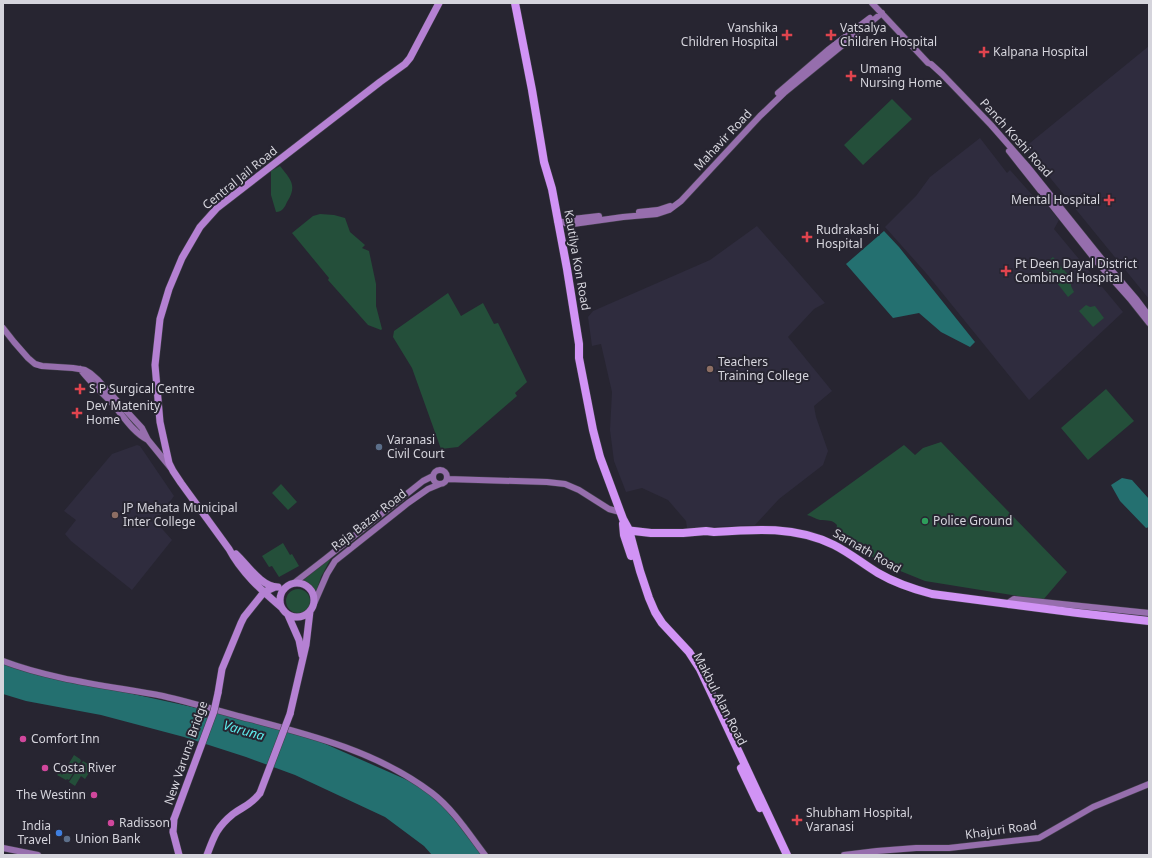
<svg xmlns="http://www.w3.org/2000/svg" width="1152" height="858" font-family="'Noto Sans',sans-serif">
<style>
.built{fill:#2f2c3e}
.green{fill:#244f3a}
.water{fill:#247070}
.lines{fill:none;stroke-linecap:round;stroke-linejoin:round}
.secondary-casing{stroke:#43414c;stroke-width:7}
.primary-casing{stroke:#43414c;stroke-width:8}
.highway-casing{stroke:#43414c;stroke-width:9}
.secondary{stroke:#966ead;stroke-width:6}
.primary{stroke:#b581d3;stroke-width:7}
.highway{stroke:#d193f5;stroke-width:8}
.primary-bridge-casing{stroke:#43414c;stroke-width:8;stroke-linecap:butt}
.primary-bridge{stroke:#b581d3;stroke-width:7}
.health-dot{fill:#e0444e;stroke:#272531;stroke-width:1.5}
.education-dot{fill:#8d6e63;stroke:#272531;stroke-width:1.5}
.service-dot{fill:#5c6f8a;stroke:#272531;stroke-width:1.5}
.leisure-dot{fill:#2e9e5b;stroke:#272531;stroke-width:1.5}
.hotel-dot{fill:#d1479c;stroke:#272531;stroke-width:1.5}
.shop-dot{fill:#3f7fe0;stroke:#272531;stroke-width:1.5}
.labels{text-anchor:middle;stroke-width:4;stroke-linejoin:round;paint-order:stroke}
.poi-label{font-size:12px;fill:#d5d4dc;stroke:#272531;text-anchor:start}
.street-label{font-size:12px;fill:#d5d4dc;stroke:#272531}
.water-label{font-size:13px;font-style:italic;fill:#5eecec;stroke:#272531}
</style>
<rect width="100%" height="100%" fill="#272531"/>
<!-- built -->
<path class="built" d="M 1149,46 L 1149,299 L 1025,147 Z
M 980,138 L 1007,173 L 1010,170 L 1034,197 L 1038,194 L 1059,220 L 1054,229 L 1123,312 L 1029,400 L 926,273 L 885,227 L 916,196 L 930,177 Z
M 757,226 L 825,303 L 814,309 L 788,337 L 832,391 L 814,406 L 816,417 L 828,451 L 823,465 L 779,499 L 755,525 L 687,528 L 686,521 L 668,500 L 642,488 L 626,492 L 614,461 L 610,430 L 612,392 L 601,344 L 592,346 L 588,317 L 593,311 L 710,260 Z
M 137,445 L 140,446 L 174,496 L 156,522 L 172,540 L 132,590 L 71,541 L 65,534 L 76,520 L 64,511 L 112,454 Z"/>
<!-- green -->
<path class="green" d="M 892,99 L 912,119 L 863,165 L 844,145 Z
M 280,166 C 290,179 298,185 287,202 C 285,207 282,212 276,212 L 271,195 L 271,171 Z
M 320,214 L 334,215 L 345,218 L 350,232 L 365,245 L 362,248 L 369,251 L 376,284 L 376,306 L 382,329 L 381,330 L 368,325 L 328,280 L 329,278 L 292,233 L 313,216 Z
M 1053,257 L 1071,278 L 1071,286 L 1074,292 L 1068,297 L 1043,265 Z
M 448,293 L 461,316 L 483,303 L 494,324 L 498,323 L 527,382 L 515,393 L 517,396 L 458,447 L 441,449 L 412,368 L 393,337 L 394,331 Z
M 1086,305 L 1090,307 L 1095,306 L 1104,318 L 1093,327 L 1079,311 Z
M 1106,389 L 1134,421 L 1088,460 L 1061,428 Z
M 941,442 L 1067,572 L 1043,600 L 925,581 L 883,564 L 836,532 L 837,525 C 831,519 828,521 820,520 C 816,519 811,516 807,515 L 904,445 L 915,455 L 923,448 Z
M 281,484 L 297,502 L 288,510 L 272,493 Z
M 283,543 L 290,555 L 292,554 L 299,566 L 279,577 L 272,566 L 269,567 L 262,556 Z
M 331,558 L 321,577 L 316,592 C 312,586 309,584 302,581 Z
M286 601a12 12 0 1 1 24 0a12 12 0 1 1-24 0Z
M 74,755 L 80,759 L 81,761 L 69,780 L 67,779 L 66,780 L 57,775 L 60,772 L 62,775 Z
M 83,761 L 93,767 L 85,779 L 81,776 L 75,786 L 69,782 Z"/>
<!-- water -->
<path class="water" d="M 884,231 L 899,247 L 975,342 L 970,347 L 941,332 L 919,313 L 893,318 L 846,264 Z
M 1122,478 L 1132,480 L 1149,499 L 1149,527 L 1146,528 L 1120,501 L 1111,485 Z
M 3,658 L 69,680 L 188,706 L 296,731 L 423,787 L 466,824 L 488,855 L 432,855 L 424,846 L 385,817 L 295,775 L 246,757 L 184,737 L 101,715 L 26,701 L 3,694 Z"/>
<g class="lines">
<!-- secondary casing -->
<g class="secondary-casing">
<path id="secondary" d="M 872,3 L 928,63 L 931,64 L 942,74 L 991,125 L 1027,166 L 1101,258 L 1137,300 L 1149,316
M 778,93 L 828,50 L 870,18
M 1009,151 L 1097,262 L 1130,299 L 1149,323
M 639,212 L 658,210 L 670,206
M 557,221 L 573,224 L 623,217 L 657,214 L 669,210 L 681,201 L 760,116 L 784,93 L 882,13
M 565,223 L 573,219 L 599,216
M 3,328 L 14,342 L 28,358 L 35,364 L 42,366 L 73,368 L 85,370 L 90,373 L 98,380 L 142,428 L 148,440 L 170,467
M 80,369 C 89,381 100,391 111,402 C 122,414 132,432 148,440
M433 477a7 7 0 1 1 14 0a7 7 0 1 1-14 0Z
M 447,479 L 547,482 L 565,484 L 579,490 L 609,509 L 620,512
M 294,583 L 325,559 L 423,481 L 433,476
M 1009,605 L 1008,603 L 1014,599 L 1149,613
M 313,606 L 327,574 L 335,561 L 408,503 L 428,489 L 440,484
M 3,661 C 53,680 110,686 163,696 C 189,702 216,710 242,717 C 307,734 377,751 432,793 C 453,809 469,834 485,855
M 3,848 L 38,855
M 844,855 L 877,851 L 916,848 L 949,848 L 1039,838 L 1093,807 L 1149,784"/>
</g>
<!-- primary casing -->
<g class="primary-casing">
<path id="primary" d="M 236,554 C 247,564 261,587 278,587
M280 600a17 17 0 1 1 34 0a17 17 0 1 1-34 0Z
M 281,607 C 261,590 241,572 229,549 L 181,483 L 173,471 L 169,463 L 160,422 L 155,365 L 160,319 L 169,289 L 182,258 L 200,227 L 217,208 L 380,82 L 405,64 L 410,58 L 439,3
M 288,615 L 299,640 L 302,655
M 218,693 L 222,669 L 241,623 L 244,617 L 264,592 L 275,587
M 290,714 L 306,645 L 310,611
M 174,819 L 173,832 L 179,855
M 207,855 C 214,836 217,827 233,814 C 244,806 251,805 260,793"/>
</g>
<!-- highway casing -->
<g class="highway-casing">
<path id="highway" d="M 515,3 L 532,90 L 544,162 L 552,189 L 567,269 L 579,344 L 579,358 L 587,399 L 593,430 L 600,457 L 623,519 L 629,530 L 640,571 L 649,598 L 655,612 L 662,623 L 689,652 L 700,669 L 787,855
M 623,524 L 624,535 L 631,556
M 625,530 L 651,533 L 683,533 L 706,531 L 714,532 C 755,529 796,526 834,545 C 850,553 863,564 878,573 C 895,583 913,589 932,594 L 1078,613 L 1149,621
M 741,768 L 760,808"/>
</g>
<!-- secondary -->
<use href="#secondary" class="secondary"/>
<!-- primary -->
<use href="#primary" class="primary"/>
<!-- highway -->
<use href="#highway" class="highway"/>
<!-- primary-bridge casing -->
<g class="primary-bridge-casing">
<path id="primary-bridge" d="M 260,793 L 290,714
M 174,819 L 214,711 L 218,693"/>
</g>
<!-- primary-bridge -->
<use href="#primary-bridge" class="primary-bridge"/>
</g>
<!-- markers -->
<g class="health-dot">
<path d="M785 29h4v4h4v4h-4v4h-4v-4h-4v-4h4z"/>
<path d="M829 29h4v4h4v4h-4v4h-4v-4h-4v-4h4z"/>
<path d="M982 46h4v4h4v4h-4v4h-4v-4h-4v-4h4z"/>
<path d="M849 70h4v4h4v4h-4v4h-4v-4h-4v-4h4z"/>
<path d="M1107 194h4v4h4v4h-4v4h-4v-4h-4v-4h4z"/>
<path d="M805 231h4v4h4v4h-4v4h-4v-4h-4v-4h4z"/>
<path d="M1004 265h4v4h4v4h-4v4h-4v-4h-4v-4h4z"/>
<path d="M78 383h4v4h4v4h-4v4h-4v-4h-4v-4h4z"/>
<path d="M75 407h4v4h4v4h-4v4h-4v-4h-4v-4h4z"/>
<path d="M795 814h4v4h4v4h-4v4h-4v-4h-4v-4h4z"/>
</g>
<g class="education-dot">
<circle cx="710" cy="369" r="4"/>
<circle cx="115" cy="515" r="4"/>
</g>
<g class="service-dot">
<circle cx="379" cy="447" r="4"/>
<circle cx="67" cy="839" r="4"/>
</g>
<circle class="leisure-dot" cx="925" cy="521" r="4"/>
<g class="hotel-dot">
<circle cx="23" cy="739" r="4"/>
<circle cx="45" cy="768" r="4"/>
<circle cx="94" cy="795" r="4"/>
<circle cx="111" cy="823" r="4"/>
</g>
<circle class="shop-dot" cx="59" cy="833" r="4"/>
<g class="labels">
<!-- poi labels -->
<g class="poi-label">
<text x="778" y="32" text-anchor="end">Vanshika<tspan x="778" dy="14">Children Hospital</tspan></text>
<text x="840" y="32">Vatsalya<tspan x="840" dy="14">Children Hospital</tspan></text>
<text x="993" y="56">Kalpana Hospital</text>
<text x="860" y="73">Umang<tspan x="860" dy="14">Nursing Home</tspan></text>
<text x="1100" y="204" text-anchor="end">Mental Hospital</text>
<text x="816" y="234">Rudrakashi<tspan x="816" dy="14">Hospital</tspan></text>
<text x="1015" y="268">Pt Deen Dayal District<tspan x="1015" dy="14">Combined Hospital</tspan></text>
<text x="718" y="366">Teachers<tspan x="718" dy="14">Training College</tspan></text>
<text x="89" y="393">S P Surgical Centre</text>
<text x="86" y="410">Dev Matenity<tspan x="86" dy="14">Home</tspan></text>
<text x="387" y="444">Varanasi<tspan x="387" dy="14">Civil Court</tspan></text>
<text x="123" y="512">JP Mehata Municipal<tspan x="123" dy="14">Inter College</tspan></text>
<text x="933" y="525">Police Ground</text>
<text x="31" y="743">Comfort Inn</text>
<text x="53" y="772">Costa River</text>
<text x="86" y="799" text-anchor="end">The Westinn</text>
<text x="806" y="817">Shubham Hospital,<tspan x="806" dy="14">Varanasi</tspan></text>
<text x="119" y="827">Radisson</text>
<text x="51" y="830" text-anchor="end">India<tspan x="51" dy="14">Travel</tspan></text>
<text x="75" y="843">Union Bank</text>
</g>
<!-- street labels -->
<g class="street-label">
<text transform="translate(1016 138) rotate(48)" y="4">Panch Koshi Road</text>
<text transform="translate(723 140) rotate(-47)" y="4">Mahavir Road</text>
<text transform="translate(240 178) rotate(-39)" y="4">Central Jail Road</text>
<text transform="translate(577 260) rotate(80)" y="4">Kautilya Kon Road</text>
<text transform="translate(369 520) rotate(-38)" y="4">Raja Bazar Road</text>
<text transform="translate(867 551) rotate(30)" y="4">Sarnath Road</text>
<text transform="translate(720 699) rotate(63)" y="4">Makbul Alan Road</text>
<text transform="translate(186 753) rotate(-71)" y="4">New Varuna Bridge</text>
<text transform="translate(1001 830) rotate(-8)" y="4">Khajuri Road</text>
</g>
<!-- water labels -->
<g class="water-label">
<text transform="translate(244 730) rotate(16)" y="5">Varuna</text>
</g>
</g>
<!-- border -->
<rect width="1152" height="858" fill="none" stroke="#d5d4dc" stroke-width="8"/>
</svg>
